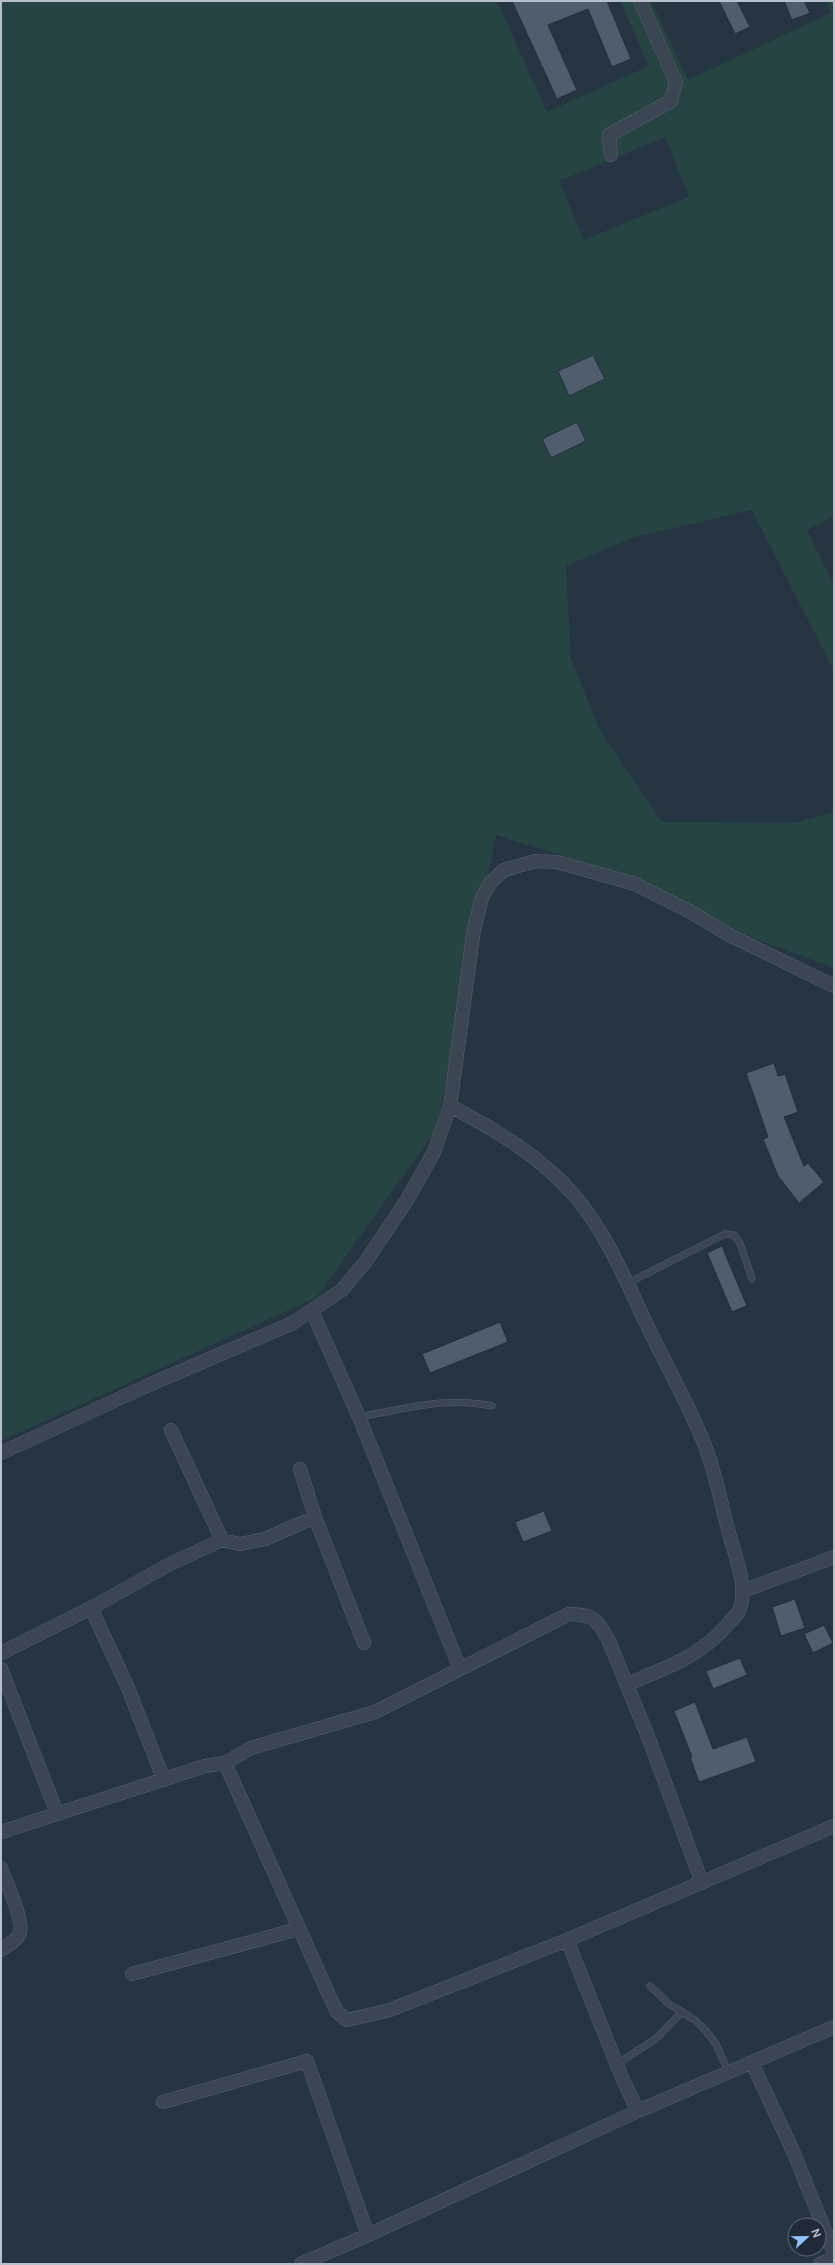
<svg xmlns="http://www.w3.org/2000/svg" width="835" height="2265" font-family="Inter,sans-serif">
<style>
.green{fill:#284343;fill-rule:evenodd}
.building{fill:#4f5e6d;stroke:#212d39}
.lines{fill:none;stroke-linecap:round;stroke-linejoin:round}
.service-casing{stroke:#58646f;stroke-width:7}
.minor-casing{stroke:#58646f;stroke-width:14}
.service{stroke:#3a4652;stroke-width:6}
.minor{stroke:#3a4652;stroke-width:13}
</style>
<rect width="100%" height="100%" fill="#263542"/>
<!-- green -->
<path class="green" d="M 1,1 L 497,1 L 547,112 L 649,66 L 620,1 L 651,1 L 688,80 L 831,13 L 826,1 L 834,1 L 834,516 L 807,530 L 834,585 L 834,671 L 752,510 L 631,538 L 566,566 L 571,659 L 600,731 L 662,822 L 794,823 L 834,812 L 834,968 L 740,933 L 645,881 L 496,835 L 436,1130 L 317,1297 L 1,1441 ZM 665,137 L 689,197 L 584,240 L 559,181 Z"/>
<!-- building -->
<path class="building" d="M 512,1 L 607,1 L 631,59 L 612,67 L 588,9 L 548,25 L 577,90 L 557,99 Z
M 719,1 L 737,1 L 750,27 L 735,34 Z
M 784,1 L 804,1 L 810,13 L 792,20 Z
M 593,355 L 605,379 L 569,396 L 558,371 Z
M 577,422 L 586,441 L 551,458 L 542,439 Z
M 774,1063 L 778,1076 L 785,1074 L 798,1112 L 784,1117 L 804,1166 L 808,1163 L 824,1182 L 799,1203 L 778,1176 L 763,1139 L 768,1137 L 746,1073 Z
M 722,1246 L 747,1306 L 732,1312 L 707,1253 Z
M 500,1322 L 508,1342 L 430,1373 L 422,1354 Z
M 544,1511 L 552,1531 L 523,1542 L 515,1522 Z
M 795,1599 L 805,1628 L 781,1636 L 772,1607 Z
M 824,1625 L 833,1643 L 813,1653 L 804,1634 Z
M 740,1658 L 747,1675 L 713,1689 L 706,1671 Z
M 695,1702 L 713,1749 L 747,1737 L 756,1762 L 699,1782 L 690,1757 L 692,1757 L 674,1711 Z"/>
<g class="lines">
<!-- service casing -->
<g class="service-casing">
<path id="service" d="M 628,1283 L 725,1234 L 734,1235 L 740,1243 L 752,1279
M 359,1417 C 404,1409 448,1396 492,1406
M 650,1986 L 669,2004 L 695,2020 L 706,2031 L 716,2044 L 729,2073
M 617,2064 L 657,2038 L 682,2012"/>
</g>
<!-- minor casing -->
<g class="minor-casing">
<path id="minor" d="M 611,155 L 609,135 L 671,101 L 676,82 L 640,1
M 450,1106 C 496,1130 540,1156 574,1195 C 606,1232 626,1281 647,1325 C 666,1366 689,1404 705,1446 C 716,1474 721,1504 729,1533 C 735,1557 748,1585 740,1609 C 738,1615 732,1619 728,1624 C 700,1657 666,1668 627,1684
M 312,1311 L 359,1417 L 460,1669
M 171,1430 L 222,1540
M 1,1453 L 151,1384 L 293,1323 L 342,1290 L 366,1261 L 407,1200 L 434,1152 L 450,1106 L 474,929 L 482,898 L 490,883 L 504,870 L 535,861 L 557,862 L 635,884 L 691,912 L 729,935 L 834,986
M 300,1469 L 315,1517 L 364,1643
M 743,1591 L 834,1557
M 91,1608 L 128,1688 L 164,1780
M 1,1653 L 91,1608 L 170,1564 L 222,1540 L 240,1544 L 265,1539 L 315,1517
M 1,1669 L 57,1813
M 225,1763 L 329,1995 L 337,2012 L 347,2020 L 390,2010 L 567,1940 L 834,1826
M 1,1832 L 205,1766 L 225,1763 L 251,1748 L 375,1712 L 569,1614 C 592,1614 597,1619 608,1639 L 649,1739 L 702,1883
M 1,1868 C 6,1882 24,1920 20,1933 C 17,1941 7,1945 1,1950
M 567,1940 L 623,2080 L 638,2111
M 132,1974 L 298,1929
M 752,2063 L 793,2151 L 834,2253
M 163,2102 L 307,2061 L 368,2235
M 301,2264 L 368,2235 L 638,2111 L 834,2027
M 820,2264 L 834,2258"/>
</g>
<!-- service -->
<use href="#service" class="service"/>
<!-- minor -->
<use href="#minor" class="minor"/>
</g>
<!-- border -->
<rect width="835" height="2265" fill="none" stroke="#b7c1cc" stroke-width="4"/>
<!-- north arrow -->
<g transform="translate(807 2237) rotate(68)"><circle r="19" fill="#1f2b37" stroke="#5c6773"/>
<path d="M0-3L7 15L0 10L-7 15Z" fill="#8fc3f9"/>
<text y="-6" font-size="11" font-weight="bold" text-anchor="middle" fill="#b7c1cc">N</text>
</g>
</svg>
